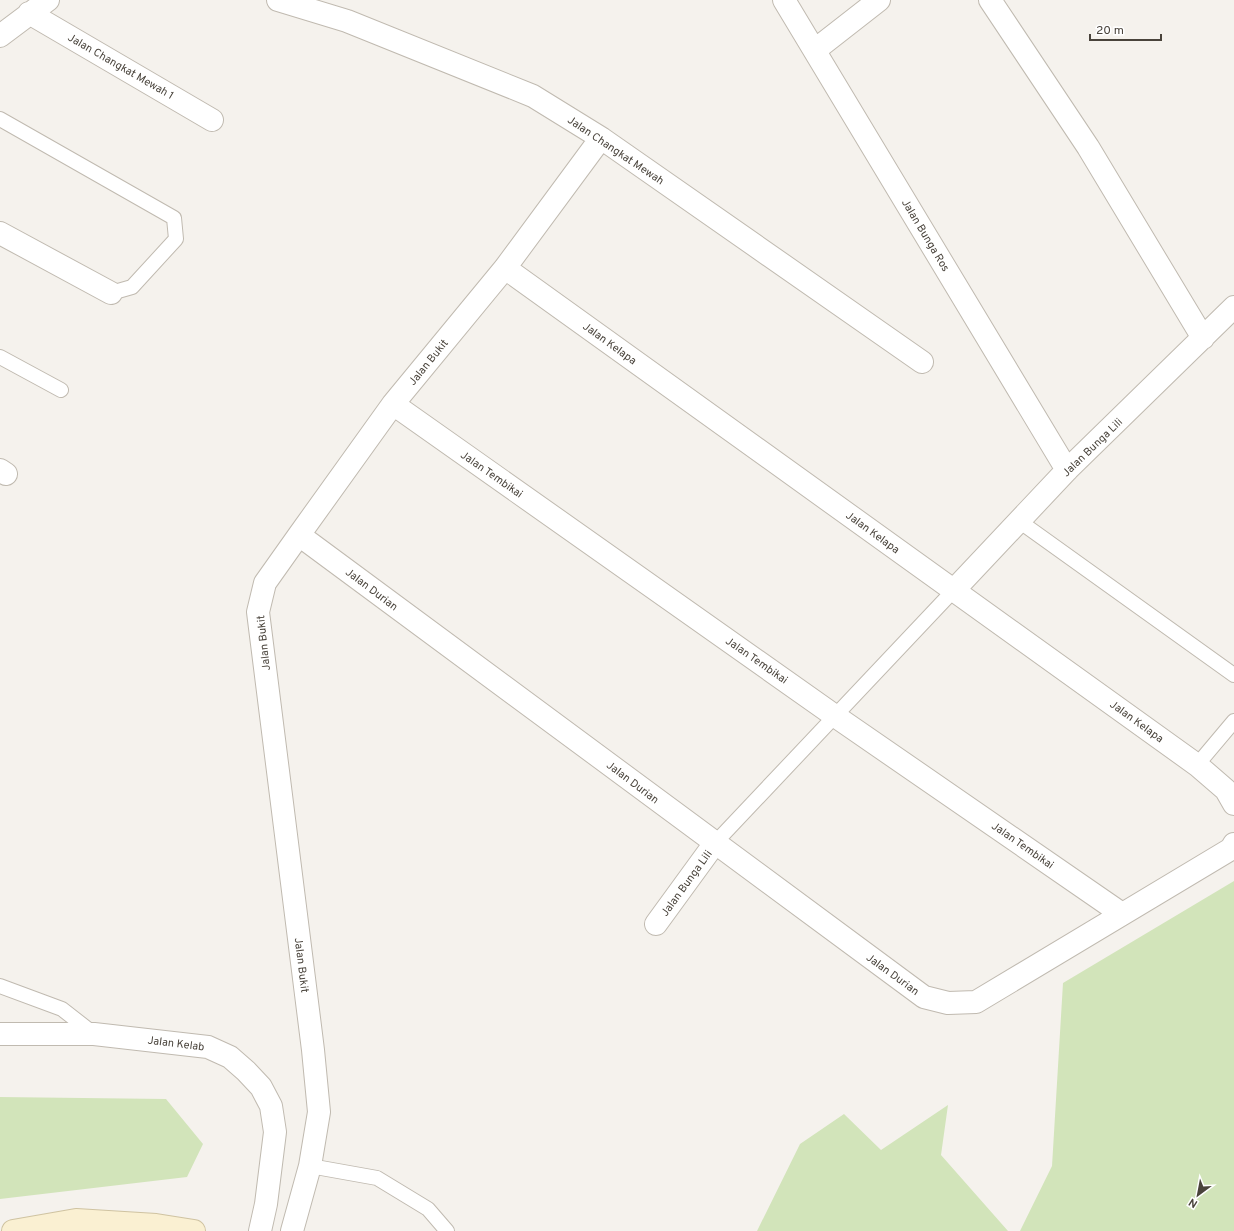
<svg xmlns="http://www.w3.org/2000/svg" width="1234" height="1231" font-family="Overpass,sans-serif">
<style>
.green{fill:#d2e4ba}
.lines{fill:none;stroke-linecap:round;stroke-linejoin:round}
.service-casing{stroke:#c0bab0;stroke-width:16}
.minor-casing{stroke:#c0bab0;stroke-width:24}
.secondary-casing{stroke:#cfc3a1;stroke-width:24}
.service{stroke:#fff;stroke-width:14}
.minor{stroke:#fff;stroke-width:22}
.secondary{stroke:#faf0d2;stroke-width:22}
.labels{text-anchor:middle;stroke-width:4;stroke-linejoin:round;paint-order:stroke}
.street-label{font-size:11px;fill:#49433b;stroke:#fff}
</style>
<rect width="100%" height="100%" fill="#f5f2ed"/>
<!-- green -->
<path class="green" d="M 1234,881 L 1234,1231 L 1020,1231 L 1052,1166 L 1063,983 Z
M 0,1097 L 166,1099 L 203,1144 L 187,1177 L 0,1199 Z
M 948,1105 L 941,1155 L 1008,1231 L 757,1231 L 800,1144 L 844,1114 L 881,1150 Z"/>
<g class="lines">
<!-- service casing -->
<g class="service-casing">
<path id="service" d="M 0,119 L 174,218 L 176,239 L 132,287 L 111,293
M 0,357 L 61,390
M 1019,521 L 1234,675
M 1197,765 L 1234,721
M 715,843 L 954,590
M 0,986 L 62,1009 L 94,1034
M 310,1166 L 377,1178 L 428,1209 L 447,1231"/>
</g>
<!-- minor casing -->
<g class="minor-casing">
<path id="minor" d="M 278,0 L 347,21 L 533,96 L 601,138 L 922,362
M 784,0 L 1067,470
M 990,0 L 1088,147 L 1203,338
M 29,13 L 212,120
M 0,36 L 48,0
M 815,50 L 879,0
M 0,233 L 111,293
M 505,268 L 1197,765 L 1226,790 L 1234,804
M 393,404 L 835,716 L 1122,914
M 0,470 L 6,474
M 299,535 L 924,997 L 948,1003 L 976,1002 L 1231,849 L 1234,844
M 954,590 L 1067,470 L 1234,307
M 656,924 L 715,843
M 0,1034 L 94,1034 L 208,1047 L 230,1057 L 246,1071 L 261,1087 L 271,1106 L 275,1132 L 266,1204 L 260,1231
M 292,1231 L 310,1166 L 319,1112 L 313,1050 L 258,612 L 265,583 L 299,535 L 393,404 L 505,268 L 601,138"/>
</g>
<!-- secondary casing -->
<g class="secondary-casing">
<path id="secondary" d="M 13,1231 L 76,1220 L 156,1225 L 194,1231"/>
</g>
<!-- service -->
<use href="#service" class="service"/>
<!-- minor -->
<use href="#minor" class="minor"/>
<!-- secondary -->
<use href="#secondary" class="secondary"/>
</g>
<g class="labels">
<!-- street labels -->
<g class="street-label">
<text transform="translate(121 66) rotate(30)" y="4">Jalan Changkat Mewah 1</text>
<text transform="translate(616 150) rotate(34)" y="4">Jalan Changkat Mewah</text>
<text transform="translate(926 235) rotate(59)" y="4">Jalan Bunga Ros</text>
<text transform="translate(610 343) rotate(36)" y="4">Jalan Kelapa</text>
<text transform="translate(428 362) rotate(-51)" y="4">Jalan Bukit</text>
<text transform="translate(1092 447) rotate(-44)" y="4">Jalan Bunga Lili</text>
<text transform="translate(492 474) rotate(35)" y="4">Jalan Tembikai</text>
<text transform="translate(873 532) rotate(36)" y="4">Jalan Kelapa</text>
<text transform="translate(372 589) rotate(37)" y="4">Jalan Durian</text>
<text transform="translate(263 643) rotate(-96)" y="4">Jalan Bukit</text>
<text transform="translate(757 660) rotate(35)" y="4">Jalan Tembikai</text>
<text transform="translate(1137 721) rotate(36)" y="4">Jalan Kelapa</text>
<text transform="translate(633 782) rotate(37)" y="4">Jalan Durian</text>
<text transform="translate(1023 845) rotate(35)" y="4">Jalan Tembikai</text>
<text transform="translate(686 883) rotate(-54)" y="4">Jalan Bunga Lili</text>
<text transform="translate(302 965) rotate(83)" y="4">Jalan Bukit</text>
<text transform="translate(893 974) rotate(36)" y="4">Jalan Durian</text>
<text transform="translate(176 1043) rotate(7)" y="4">Jalan Kelab</text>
</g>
</g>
<!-- north arrow -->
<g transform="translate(1198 1195) rotate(212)" stroke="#ffffff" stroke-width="3" paint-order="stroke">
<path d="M0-3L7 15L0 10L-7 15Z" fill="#49433b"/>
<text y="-6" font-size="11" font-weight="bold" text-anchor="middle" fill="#49433b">N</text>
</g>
<!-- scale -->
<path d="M1090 34v6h71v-6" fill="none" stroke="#49433b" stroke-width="2"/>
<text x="1096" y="34" font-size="12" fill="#49433b" stroke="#ffffff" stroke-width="3" paint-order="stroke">20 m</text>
</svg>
